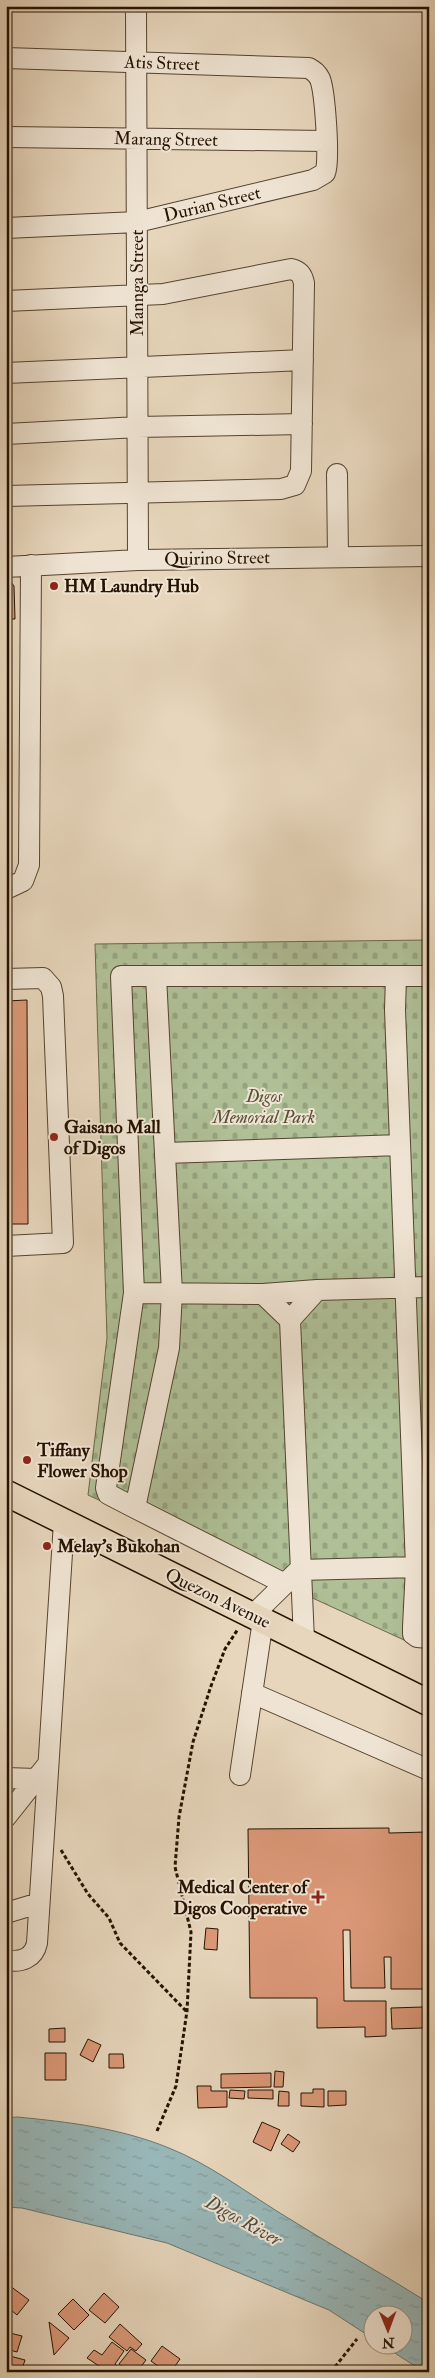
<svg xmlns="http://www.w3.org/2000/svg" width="435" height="2378" font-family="'IM FELL Double Pica',serif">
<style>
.cemetery{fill:url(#cemetery-stones);stroke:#6a684b}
.water{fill:url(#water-ripples);stroke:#6a756e}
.building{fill:#db9878;stroke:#251200}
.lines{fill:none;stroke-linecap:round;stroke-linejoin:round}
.minor-casing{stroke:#56432f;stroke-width:22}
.major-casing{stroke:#251200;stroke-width:28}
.path{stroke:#251200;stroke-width:3;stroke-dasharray:4 2.5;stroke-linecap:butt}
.minor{stroke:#efe4d3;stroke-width:20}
.major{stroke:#e7d6bc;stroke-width:25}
.poi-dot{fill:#8f2418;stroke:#efe4d3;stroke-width:2}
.labels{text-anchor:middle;stroke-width:4;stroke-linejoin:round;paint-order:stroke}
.street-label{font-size:18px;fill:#251200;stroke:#efe4d3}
.poi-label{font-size:18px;font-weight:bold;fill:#251200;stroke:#efe4d3;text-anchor:start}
.park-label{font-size:18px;font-style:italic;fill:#554f34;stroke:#efe4d3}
.water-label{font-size:19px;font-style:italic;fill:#4d4c40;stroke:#efe4d3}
</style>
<defs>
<pattern id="cemetery-stones" width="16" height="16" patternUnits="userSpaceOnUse" patternTransform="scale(1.25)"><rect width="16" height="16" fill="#afbf96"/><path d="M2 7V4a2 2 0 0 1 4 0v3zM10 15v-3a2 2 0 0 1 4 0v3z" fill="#96a380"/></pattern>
<pattern id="water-ripples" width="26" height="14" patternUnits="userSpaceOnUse" patternTransform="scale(1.25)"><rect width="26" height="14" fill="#98b7b8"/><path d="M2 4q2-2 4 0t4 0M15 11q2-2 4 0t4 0" fill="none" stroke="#839c9c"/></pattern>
</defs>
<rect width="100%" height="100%" fill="#e7d6bc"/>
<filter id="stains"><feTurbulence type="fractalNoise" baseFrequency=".004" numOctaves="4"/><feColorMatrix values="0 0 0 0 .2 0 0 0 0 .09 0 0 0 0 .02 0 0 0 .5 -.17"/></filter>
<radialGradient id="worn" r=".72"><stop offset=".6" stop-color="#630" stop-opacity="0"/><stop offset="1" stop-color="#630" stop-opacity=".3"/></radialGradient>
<!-- cemetery -->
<path class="cemetery" d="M 429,940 L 429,1642 L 404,1640 L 88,1495 L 107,1338 L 95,944 Z"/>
<!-- water -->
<path class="water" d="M 17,2117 C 69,2122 120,2128 169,2148 C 209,2164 243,2190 280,2213 C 329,2244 380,2272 429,2303 L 429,2372 L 424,2372 L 384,2346 L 402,2346 L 402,2316 L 372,2316 L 372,2338 L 329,2310 L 167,2243 L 22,2208 L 6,2207 L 6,2118 Z"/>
<!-- building -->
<path class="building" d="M 6,582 L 11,582 L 14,586 L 15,619 L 6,619 Z
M 27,1000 L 28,1224 L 6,1224 L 6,1001 Z
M 389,1828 L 389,1833 L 427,1832 L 428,1989 L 391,1989 L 391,1957 L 384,1957 L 385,1988 L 351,1988 L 350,1930 L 343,1930 L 344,2001 L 386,2001 L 386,2036 L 365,2037 L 365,2027 L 317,2028 L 317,1998 L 250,1998 L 248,1829 Z
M 206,1928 L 218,1929 L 217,1950 L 204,1949 Z
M 423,2007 L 423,2028 L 392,2029 L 391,2008 Z
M 65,2028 L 65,2042 L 49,2042 L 49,2029 Z
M 88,2039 L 101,2045 L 93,2062 L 80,2055 Z
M 45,2053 L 66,2053 L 66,2080 L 45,2080 Z
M 109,2054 L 123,2054 L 124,2068 L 109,2068 Z
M 275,2071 L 284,2072 L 283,2087 L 274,2087 Z
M 271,2073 L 271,2087 L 221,2088 L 221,2074 Z
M 197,2086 L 211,2086 L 211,2091 L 227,2091 L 227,2107 L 198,2108 Z
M 313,2089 L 324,2089 L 324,2107 L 301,2106 L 301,2093 L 313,2093 Z
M 230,2090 L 245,2091 L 244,2099 L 229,2098 Z
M 248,2090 L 273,2090 L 273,2099 L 248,2098 Z
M 279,2091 L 289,2092 L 289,2106 L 278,2106 Z
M 328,2091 L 346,2091 L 346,2105 L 328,2106 Z
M 262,2122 L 280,2130 L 271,2151 L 253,2142 Z
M 288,2134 L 300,2142 L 293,2152 L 281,2144 Z
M 6,2283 L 29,2300 L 17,2315 L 6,2306 Z
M 104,2293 L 119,2307 L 105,2323 L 89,2310 Z
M 73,2299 L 89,2315 L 74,2330 L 58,2314 Z
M 49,2322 L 69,2338 L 54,2355 Z
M 120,2324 L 142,2344 L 136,2351 L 130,2347 L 127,2351 L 109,2337 Z
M 6,2332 L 22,2336 L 17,2352 L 6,2349 Z
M 112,2342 L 124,2351 L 115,2364 L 119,2368 L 117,2372 L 108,2372 L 87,2358 L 94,2350 L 102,2355 Z
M 162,2346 L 180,2359 L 171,2372 L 166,2372 L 151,2361 Z
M 131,2349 L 146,2360 L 137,2372 L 129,2372 L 119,2364 Z
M 6,2355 L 25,2360 L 21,2372 L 6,2372 Z"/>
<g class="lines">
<!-- minor casing -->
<g class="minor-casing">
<path id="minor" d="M 136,6 L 138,560
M 6,58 L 309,68 C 314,71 317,73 320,79 C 325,92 330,161 325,173 L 313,180 L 137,222 L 6,228
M 6,137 L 326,141
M 6,301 L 163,294 L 291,269 C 299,271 302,274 304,283 L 301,471 L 295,485 L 281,489 L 6,496
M 6,373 L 303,360
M 6,434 L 138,427 L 302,424
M 337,474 L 338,556
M 6,567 L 138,560 L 429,556
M 6,889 L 23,881 L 29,865 L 31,565
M 396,976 L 429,976
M 6,979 L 43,978 L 51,987 L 53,996 L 63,1243 L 6,1246
M 165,1153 L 400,1145
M 134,1293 L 263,1294 L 290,1320 L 317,1290 L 429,1287
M 263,1294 L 317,1290
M 290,1320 L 304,1640
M 135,1508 L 169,1348 L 172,1293 L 156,976
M 285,1584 L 135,1508 L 108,1494 L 106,1488 L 134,1293 L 121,976 L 396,976 L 395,1010 L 416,1567 L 413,1627 L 413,1634 L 417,1637 L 429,1638
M 253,1615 L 299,1570 L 416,1567
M 252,1693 L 429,1770
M 240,1775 L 263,1620
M 6,1778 L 36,1779
M 6,1817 L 48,1764
M 6,1913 L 39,1903
M 6,1960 C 21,1963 34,1958 37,1943 L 64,1522"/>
</g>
<!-- major casing -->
<g class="major-casing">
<path id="major" d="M 6,1493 L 429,1703"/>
</g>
<!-- path -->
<path class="path" d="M 61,1850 L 88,1894 L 109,1918 L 120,1943 L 186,2011
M 157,2131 L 176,2086 L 187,2011 L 191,1932 L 175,1867 L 179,1817 L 193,1742 L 211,1686 L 225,1649 L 238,1629
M 331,2372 L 357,2339"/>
<!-- minor -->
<use href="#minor" class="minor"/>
<!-- major -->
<use href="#major" class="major"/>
</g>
<!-- markers -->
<g class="poi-dot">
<circle cx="54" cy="586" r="5"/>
<circle cx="54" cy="1137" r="5"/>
<circle cx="27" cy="1460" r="5"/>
<circle cx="47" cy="1546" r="5"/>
<path d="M315.5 1889.5h5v5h5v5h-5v5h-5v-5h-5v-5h5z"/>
</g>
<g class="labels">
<!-- street labels -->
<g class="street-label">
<text transform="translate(162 63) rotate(2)" y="6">Atis Street</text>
<text transform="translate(166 139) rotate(1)" y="6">Marang Street</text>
<text transform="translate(212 204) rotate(-14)" y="6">Durian Street</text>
<text transform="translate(137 283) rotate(-90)" y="6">Mannga Street</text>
<text transform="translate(217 558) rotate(-1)" y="6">Quirino Street</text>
<text transform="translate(218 1598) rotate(26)" y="6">Quezon Avenue</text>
</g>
<!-- poi labels -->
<g class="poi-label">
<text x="64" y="592">HM Laundry Hub</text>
<text x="64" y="1133">Gaisano Mall<tspan x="64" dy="21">of Digos</tspan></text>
<text x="37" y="1456">Tiffany<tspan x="37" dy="21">Flower Shop</tspan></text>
<text x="57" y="1552">Melay's Bukohan</text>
<text x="307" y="1893" text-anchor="end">Medical Center of<tspan x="307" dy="21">Digos Cooperative</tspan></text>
</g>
<!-- park labels -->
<g class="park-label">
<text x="264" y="1102">Digos<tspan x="264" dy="21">Memorial Park</tspan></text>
</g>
<!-- water labels -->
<g class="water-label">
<text transform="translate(244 2220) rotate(29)" y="7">Digos River</text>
</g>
</g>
<!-- margin -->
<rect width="435" height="2378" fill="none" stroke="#e7d6bc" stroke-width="25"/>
<rect x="8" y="8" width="420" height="2363" fill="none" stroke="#251200" stroke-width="2.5"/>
<rect x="12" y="12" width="410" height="2353" fill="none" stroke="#251200"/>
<!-- north arrow -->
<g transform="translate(388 2330) rotate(179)"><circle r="24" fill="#efe4d3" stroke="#9e907f"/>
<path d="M0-4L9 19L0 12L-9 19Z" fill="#8f2418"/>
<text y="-8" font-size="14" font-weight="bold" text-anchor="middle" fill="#251200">N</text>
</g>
<rect width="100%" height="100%" filter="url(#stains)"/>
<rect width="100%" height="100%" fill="url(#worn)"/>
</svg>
